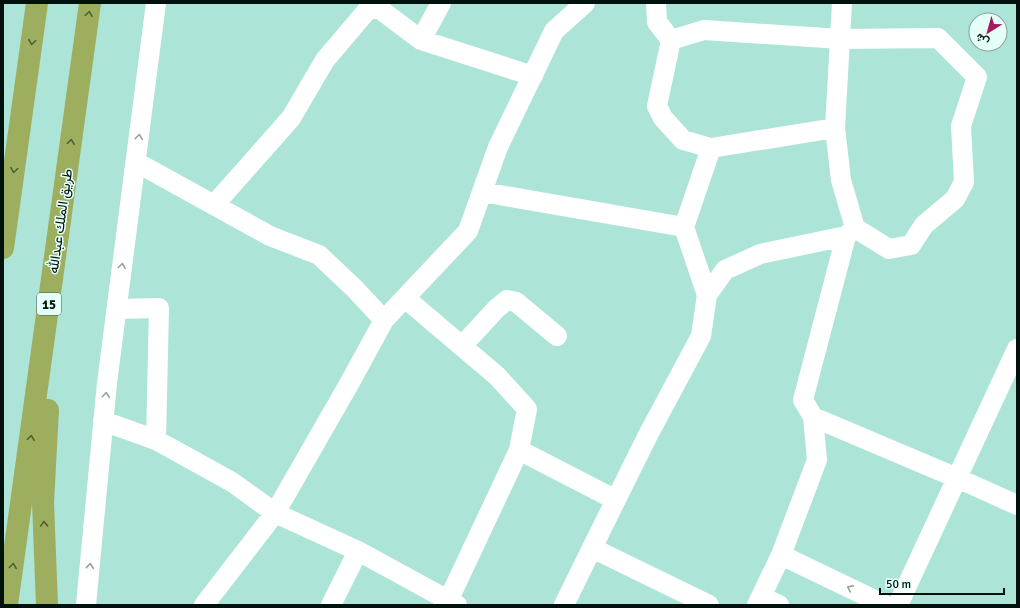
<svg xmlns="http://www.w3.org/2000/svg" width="1020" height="608" font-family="Signika,Vazirmatn,sans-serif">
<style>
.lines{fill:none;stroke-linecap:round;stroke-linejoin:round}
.minor{stroke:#fff;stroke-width:20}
.highway{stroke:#9dae5f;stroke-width:22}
.oneway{stroke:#4e6036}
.oneway2{stroke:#99a09f}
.labels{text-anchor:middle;stroke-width:3;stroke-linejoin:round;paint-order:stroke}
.shield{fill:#e4fff8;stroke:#445854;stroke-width:1}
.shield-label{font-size:13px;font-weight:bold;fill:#00110e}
.street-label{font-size:14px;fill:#00110e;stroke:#e4fff8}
</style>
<rect width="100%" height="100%" fill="#ade4d8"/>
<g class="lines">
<!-- minor -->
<path class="minor" d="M 656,3 L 657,22 L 671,40 L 657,106 L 663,118 L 683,140 L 711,148
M 421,40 L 441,3
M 671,40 L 704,30 L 840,39 L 938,38 L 977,77 L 961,126 L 964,182 L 955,199 L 924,225 L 911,245 L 889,249 L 855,228
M 835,128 L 711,148 L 684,227 L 707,295 L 725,270 L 760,254 L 846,236
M 136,162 L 270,236 L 319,255 L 354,288 L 384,320
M 482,192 L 684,227
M 214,205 L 291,118 L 325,60 L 370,7 L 381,10 L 421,40 L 533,76
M 707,295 L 701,336 L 648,435 L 592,548 L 709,605
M 405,298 L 497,376 L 527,409 L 519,450
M 117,309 L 159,308 L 156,440
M 462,346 L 497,308 L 507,300 L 516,302 L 557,336
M 813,417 L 957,478 L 1017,505
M 103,421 L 156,440 L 232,482 L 275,513 L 358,551 L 457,605
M 781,555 L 885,605
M 761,597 L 779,605
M 86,605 L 107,383 L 156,3
M 204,605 L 275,513 L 349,384 L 384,320 L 468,231 L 498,147 L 554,31 L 585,3
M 331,605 L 358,551
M 445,605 L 448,601 L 519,450 L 616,500
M 564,605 L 592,548
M 757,605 L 781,555 L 817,460 L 813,417 L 803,400 L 846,236 L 855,228 L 841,180 L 835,128 L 842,3
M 898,605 L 1017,349"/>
<!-- highway -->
<path class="highway" d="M 3,248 L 37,3
M 7,605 L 90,3
M 47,605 L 43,503 L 48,410"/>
</g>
<!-- one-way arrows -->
<defs><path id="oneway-chevron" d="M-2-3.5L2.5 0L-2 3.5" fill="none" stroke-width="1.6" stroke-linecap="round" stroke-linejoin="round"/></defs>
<g class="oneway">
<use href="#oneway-chevron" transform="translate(89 14) rotate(-82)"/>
<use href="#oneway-chevron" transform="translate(32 42) rotate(98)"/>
<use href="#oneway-chevron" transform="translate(71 142) rotate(-82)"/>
<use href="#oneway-chevron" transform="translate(14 170) rotate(98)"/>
<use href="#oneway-chevron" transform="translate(31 438) rotate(-82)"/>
<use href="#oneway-chevron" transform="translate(44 524) rotate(-92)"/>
<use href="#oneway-chevron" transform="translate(13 566) rotate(-82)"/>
</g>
<g class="oneway2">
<use href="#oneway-chevron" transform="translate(139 137) rotate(-83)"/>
<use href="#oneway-chevron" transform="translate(122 266) rotate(-83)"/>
<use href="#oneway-chevron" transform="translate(106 395) rotate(-85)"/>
<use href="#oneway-chevron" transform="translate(90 566) rotate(-85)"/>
<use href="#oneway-chevron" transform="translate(850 588) rotate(-154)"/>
</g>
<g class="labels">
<!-- shield labels -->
<rect class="shield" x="37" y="293" width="24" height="22" rx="3"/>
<g class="shield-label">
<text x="49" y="309">15</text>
</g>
<!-- street labels -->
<g class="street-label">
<text transform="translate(60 221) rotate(-82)" y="5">طريق الملك عبدالله</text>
</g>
</g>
<!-- border -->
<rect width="1020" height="608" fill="none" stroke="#00110e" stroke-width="8"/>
<!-- north arrow -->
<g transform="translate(988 32) rotate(217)"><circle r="19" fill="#e4fff8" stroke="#89a09a"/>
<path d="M0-3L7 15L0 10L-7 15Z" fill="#a6185b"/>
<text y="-6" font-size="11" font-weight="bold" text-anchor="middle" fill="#00110e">ش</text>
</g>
<!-- scale -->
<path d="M880 588v6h124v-6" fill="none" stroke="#00110e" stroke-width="2"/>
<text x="886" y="588" font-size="12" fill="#00110e" stroke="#e4fff8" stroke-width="3" paint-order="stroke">50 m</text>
</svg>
